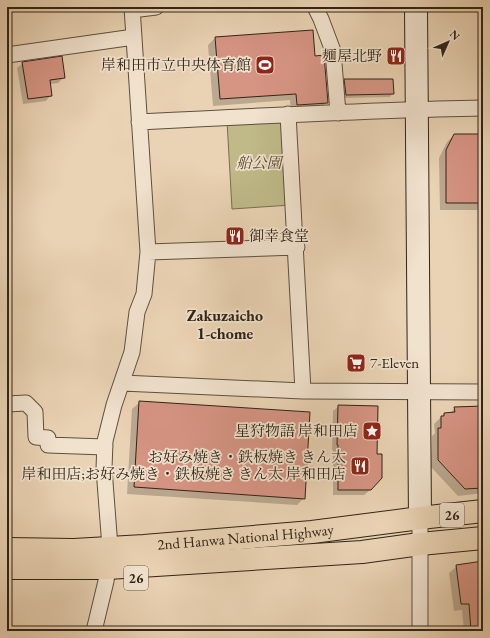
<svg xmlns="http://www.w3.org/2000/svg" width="490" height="638" font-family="'EB Garamond','Noto Serif JP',serif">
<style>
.green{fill:#bfba88;stroke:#786f4f}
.shadow{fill:#0003}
.building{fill:#d69483;stroke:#302416}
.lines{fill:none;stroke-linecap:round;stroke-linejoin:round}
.street-casing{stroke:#5e503e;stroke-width:17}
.secondary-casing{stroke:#302416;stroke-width:24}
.highway-casing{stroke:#302416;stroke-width:24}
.street{stroke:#f1e2ce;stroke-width:15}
.secondary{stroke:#f1e2ce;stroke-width:22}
.highway{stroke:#ead3b4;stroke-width:22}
.labels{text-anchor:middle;stroke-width:3.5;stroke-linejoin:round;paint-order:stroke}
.shield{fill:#f1e2ce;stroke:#6a5d4d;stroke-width:1}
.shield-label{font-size:14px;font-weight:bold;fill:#302416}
.poi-label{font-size:15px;fill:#302416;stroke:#f1e2ce;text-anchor:end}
.park-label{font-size:15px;font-style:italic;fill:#544a32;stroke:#f1e2ce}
.street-label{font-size:15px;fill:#302416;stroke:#f1e2ce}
.neighbourhood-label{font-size:16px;font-weight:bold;fill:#302416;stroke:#f1e2ce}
</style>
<rect width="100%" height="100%" fill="#ead3b4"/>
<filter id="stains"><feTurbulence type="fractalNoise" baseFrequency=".005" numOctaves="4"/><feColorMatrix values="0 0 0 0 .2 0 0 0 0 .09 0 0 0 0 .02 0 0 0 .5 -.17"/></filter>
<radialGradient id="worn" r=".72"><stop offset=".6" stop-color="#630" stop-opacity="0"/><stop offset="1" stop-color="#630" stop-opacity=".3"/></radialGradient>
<!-- green -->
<path class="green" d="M 285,118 L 291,205 L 232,209 L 227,121 Z"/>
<!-- shadow -->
<path class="shadow" d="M 215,38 L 314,57 L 327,102 L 320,109 L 291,111 L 290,100 L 213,106 L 208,45 Z
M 23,63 L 64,77 L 58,83 L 50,84 L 51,95 L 46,101 L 23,104 L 17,68 Z
M 345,80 L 393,93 L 390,97 L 342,98 L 341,83 Z
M 454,135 L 483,135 L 483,210 L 440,210 L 439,158 L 447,142 Z
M 140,402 L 304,498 L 297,505 L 127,494 L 132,409 Z
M 339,406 L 370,490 L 364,495 L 333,495 L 333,450 L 332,450 L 333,411 Z
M 483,407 L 483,493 L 458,496 L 431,467 L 432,436 L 435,433 L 434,424 L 444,414 L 449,414 L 455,408 Z
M 483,562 L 483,631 L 464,631 L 462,610 L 454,611 L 449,573 L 457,566 Z"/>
<!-- building -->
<path class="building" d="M 313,30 L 315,56 L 324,55 L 328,103 L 297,105 L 296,94 L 220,99 L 215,37 Z
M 62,56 L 65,78 L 50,80 L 52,96 L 28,99 L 22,62 Z
M 344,79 L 393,79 L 394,94 L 346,95 Z
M 454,134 L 483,134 L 483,203 L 446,203 L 446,150 Z
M 139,401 L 310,412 L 305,499 L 134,487 Z
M 338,405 L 378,406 L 377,454 L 382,454 L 382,478 L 371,490 L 338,490 L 338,445 L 337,445 Z
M 483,406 L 483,488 L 465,489 L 438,460 L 438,428 L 441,428 L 441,416 L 444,416 L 444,413 L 455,412 L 454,407 Z
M 483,561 L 483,631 L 471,631 L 469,604 L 461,604 L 456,565 Z"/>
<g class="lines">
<!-- street casing -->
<g class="street-casing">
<path id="street" d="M 315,7 L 321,19 L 333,51 L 338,113
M 132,10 L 156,7
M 7,55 L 134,37
M 288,114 L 303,391
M 139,122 C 254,116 368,110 483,108
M 148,252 L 297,247
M 122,383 L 303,391 L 483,392
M 7,404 L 26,403 L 35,412 L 36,437 L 48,438 L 48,445 L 105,447
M 94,631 L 106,581 L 110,547 L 104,469 L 105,441 L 114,405 L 132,352 L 137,312 L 144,294 L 148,252 L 132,7
M 420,631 L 420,518"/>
</g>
<!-- secondary casing -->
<g class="secondary-casing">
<path id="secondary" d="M 416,7 L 420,518"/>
</g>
<!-- highway casing -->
<g class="highway-casing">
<g id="highway">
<path id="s1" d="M 7,549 L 74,550 L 144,546 L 312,532 L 420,518 L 483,511"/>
<path d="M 7,568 L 108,568 L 362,552 L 420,544 L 483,538"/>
</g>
</g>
<!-- street -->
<use href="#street" class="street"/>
<!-- secondary -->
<use href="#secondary" class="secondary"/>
<!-- highway -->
<use href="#highway" class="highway"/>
</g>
<!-- icons -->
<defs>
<g id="restaurant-square" transform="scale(1)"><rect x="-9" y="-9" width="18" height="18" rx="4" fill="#8f2418" stroke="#f1e2ce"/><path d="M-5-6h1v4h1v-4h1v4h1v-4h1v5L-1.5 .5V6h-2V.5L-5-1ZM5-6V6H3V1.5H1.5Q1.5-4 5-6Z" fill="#fff"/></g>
<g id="stadium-square" transform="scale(1)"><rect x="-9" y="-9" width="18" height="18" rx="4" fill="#8f2418" stroke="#f1e2ce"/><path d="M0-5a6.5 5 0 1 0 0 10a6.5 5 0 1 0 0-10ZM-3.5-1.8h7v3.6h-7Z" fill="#fff"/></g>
<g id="supermarket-square" transform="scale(1)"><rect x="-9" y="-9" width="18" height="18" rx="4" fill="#8f2418" stroke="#f1e2ce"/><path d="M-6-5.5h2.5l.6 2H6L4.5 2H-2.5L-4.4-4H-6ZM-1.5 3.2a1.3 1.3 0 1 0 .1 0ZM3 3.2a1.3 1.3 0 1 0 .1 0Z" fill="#fff"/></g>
<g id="sight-square" transform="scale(1)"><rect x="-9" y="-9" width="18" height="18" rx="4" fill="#8f2418" stroke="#f1e2ce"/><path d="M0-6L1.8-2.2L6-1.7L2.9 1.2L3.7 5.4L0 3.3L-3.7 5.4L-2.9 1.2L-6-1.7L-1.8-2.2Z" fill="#fff"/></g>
</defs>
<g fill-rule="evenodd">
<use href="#restaurant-square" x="396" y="56"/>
<use href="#stadium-square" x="265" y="65"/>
<use href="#restaurant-square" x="235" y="236"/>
<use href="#supermarket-square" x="356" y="363"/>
<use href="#sight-square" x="372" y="431"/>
<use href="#restaurant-square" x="360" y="466"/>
</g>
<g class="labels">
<!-- shield labels -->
<g class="shield">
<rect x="440" y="503" width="24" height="24" rx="3"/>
<rect x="124" y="566" width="24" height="24" rx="3"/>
</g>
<g class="shield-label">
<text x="452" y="520">26</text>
<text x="136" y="583">26</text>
</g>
<!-- poi labels -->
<g class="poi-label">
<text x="382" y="61">麺屋北野</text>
<text x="251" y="70">岸和田市立中央体育館</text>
<text x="249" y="241" text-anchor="start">御幸食堂</text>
<text x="370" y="368" text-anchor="start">7-Eleven</text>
<text x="358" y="436">星狩物語 岸和田店</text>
<text x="346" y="462">お好み焼き・鉄板焼き きん太<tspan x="346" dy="17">岸和田店;お好み焼き・鉄板焼き きん太 岸和田店</tspan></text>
</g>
<!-- park labels -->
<g class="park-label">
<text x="259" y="168">船公園</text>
</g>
<!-- street labels -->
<g class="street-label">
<text dy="5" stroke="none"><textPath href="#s1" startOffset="239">2nd Hanwa National Highway</textPath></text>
</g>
<!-- neighbourhood labels -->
<g class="neighbourhood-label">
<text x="225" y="321">Zakuzaicho<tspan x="225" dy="18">1-chome</tspan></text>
</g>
</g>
<!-- margin -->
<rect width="490" height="638" fill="none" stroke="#ead3b4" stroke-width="24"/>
<rect x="8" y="8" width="474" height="622" fill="none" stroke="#302416" stroke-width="2"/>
<rect x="12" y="12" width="466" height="614" fill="none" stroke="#302416"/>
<!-- north arrow -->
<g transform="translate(448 42) rotate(45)" stroke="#f1e2ce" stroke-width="3" paint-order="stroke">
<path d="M0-3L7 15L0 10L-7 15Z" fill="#302416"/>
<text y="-6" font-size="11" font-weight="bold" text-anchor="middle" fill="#302416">N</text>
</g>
<rect width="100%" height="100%" filter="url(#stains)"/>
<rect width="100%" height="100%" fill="url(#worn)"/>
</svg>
